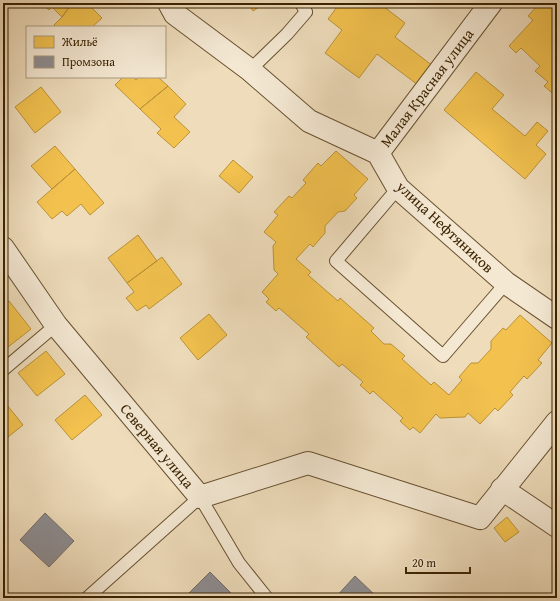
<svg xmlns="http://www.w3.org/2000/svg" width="560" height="601" font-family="'Gentium Book Plus',serif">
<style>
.homes{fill:#f2c14e;stroke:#bb9237}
.industry{fill:#8d8d92;stroke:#746d66}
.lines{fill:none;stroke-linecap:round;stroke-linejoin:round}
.lane-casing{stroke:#685130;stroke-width:14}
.street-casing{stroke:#685130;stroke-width:24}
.lane{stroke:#f4e8d3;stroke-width:12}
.street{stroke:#f4e8d3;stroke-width:22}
.labels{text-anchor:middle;stroke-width:4;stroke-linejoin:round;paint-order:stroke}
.street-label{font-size:15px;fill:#3b2301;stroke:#f4e8d3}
</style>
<rect width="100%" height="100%" fill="#eedcbb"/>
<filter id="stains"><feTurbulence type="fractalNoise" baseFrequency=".005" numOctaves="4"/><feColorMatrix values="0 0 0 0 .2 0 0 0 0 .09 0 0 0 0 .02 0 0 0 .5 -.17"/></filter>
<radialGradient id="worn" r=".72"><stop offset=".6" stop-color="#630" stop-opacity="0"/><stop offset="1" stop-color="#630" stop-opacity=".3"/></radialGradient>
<!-- homes -->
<path class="homes" d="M 41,3 L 72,3 L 62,17 L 52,7 L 49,10 Z
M 72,3 L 87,3 L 102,18 L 92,27 L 57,27 L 54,25 L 62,17 Z
M 248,3 L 265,3 L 253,11 Z
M 340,3 L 379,3 L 405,23 L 395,37 L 433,66 L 418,85 L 377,54 L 359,78 L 325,53 L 342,30 L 328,19 Z
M 540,3 L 557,3 L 557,97 L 544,86 L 548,82 L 535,71 L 540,66 L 521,48 L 516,53 L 509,46 L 533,20 L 528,16 Z
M 476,72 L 504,95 L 492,109 L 525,136 L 537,122 L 548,131 L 536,145 L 546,154 L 525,179 L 444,110 Z
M 123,77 L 133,77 L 136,80 L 139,77 L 158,77 L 168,86 L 140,109 L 115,85 Z
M 168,86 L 186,104 L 174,117 L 190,132 L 174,148 L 157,133 L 161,129 L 140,109 Z
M 41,87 L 61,112 L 35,133 L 15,107 Z
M 55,146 L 75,169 L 52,189 L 31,166 Z
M 336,151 L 368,179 L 354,195 L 357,198 L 345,211 L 338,212 L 325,226 L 325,233 L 313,247 L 310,244 L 296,259 L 311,272 L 308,275 L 338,301 L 340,298 L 374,328 L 371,331 L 384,344 L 391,344 L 405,356 L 402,359 L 431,385 L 434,382 L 449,395 L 462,380 L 459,377 L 471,363 L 478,363 L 491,349 L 491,341 L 503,328 L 506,330 L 520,315 L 552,343 L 538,360 L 542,363 L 527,379 L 524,376 L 510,392 L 513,395 L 498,411 L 495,408 L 480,424 L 468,413 L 465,417 L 440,418 L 436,414 L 420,433 L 413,427 L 410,430 L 400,421 L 403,418 L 373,391 L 370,394 L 360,385 L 363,382 L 342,364 L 339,367 L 306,337 L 309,334 L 279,308 L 276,311 L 266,302 L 269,299 L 262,292 L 278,274 L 274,270 L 273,246 L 276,242 L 264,232 L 278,215 L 274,212 L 289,196 L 292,198 L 306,183 L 303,180 L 318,163 L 321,166 Z
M 233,160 L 253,177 L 239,193 L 219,176 Z
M 75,169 L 104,203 L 90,215 L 81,204 L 67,216 L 62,211 L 52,219 L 37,202 Z
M 138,235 L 157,261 L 127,283 L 108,258 Z
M 162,257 L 182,284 L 149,309 L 146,305 L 137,311 L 126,298 L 134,292 L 127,283 Z
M 9,301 L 31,329 L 3,351 L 3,319 L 6,317 L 3,314 L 3,306 Z
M 209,314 L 227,335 L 198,360 L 180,338 Z
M 46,351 L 65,374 L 37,396 L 18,373 Z
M 85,395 L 102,415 L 72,440 L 55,420 Z
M 3,400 L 23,425 L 3,441 Z
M 507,517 L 519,532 L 505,542 L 494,528 Z"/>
<!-- industry -->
<path class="industry" d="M 45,513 L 74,541 L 49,567 L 20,540 Z
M 210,572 L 236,598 L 184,598 Z
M 355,576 L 378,598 L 335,598 Z"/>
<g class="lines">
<!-- lane casing -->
<g class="lane-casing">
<path id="lane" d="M 250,70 L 287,34 L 306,12 L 301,3
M 398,188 L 336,261 L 443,356 L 506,283
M 3,370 L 56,325
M 87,598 L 200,497 L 239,563 L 267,598"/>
</g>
<!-- street casing -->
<g class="street-casing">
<path id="street" d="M 169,3 L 175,14 L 250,70 L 309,121 L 378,153 L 398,188 L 506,283 L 557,318
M 378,153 L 491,3
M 3,248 L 56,325 L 200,497 L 308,463 L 480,518 L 557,422
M 502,489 L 557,526"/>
</g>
<!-- lane -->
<use href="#lane" class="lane"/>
<!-- street -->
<use href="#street" class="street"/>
</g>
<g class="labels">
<!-- street labels -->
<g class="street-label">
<text transform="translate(427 88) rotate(-53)" y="5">Малая Красная улица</text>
<text transform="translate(445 227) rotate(43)" y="5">улица Нефтяников</text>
<text transform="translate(157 446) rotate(50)" y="5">Северная улица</text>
</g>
</g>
<!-- margin -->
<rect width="560" height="601" fill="none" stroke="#eedcbb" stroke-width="16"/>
<rect x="4" y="4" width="552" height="593" fill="none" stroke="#3b2301" stroke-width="2"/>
<rect x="8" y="8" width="544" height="585" fill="none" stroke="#3b2301"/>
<!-- legend -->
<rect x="26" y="26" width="140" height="52" fill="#f4e8d3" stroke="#aa997f"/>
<rect x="34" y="36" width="20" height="12" fill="#f2c14e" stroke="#aa997f"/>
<text x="62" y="46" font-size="12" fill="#3b2301">Жильё</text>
<rect x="34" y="56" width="20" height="12" fill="#8d8d92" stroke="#aa997f"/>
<text x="62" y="66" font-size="12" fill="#3b2301">Промзона</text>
<!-- scale -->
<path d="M406 567v6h64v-6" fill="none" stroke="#3b2301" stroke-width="2"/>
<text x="412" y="567" font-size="12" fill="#3b2301" stroke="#f4e8d3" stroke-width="3" paint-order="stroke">20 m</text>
<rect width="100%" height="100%" filter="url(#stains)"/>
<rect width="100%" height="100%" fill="url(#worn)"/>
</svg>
